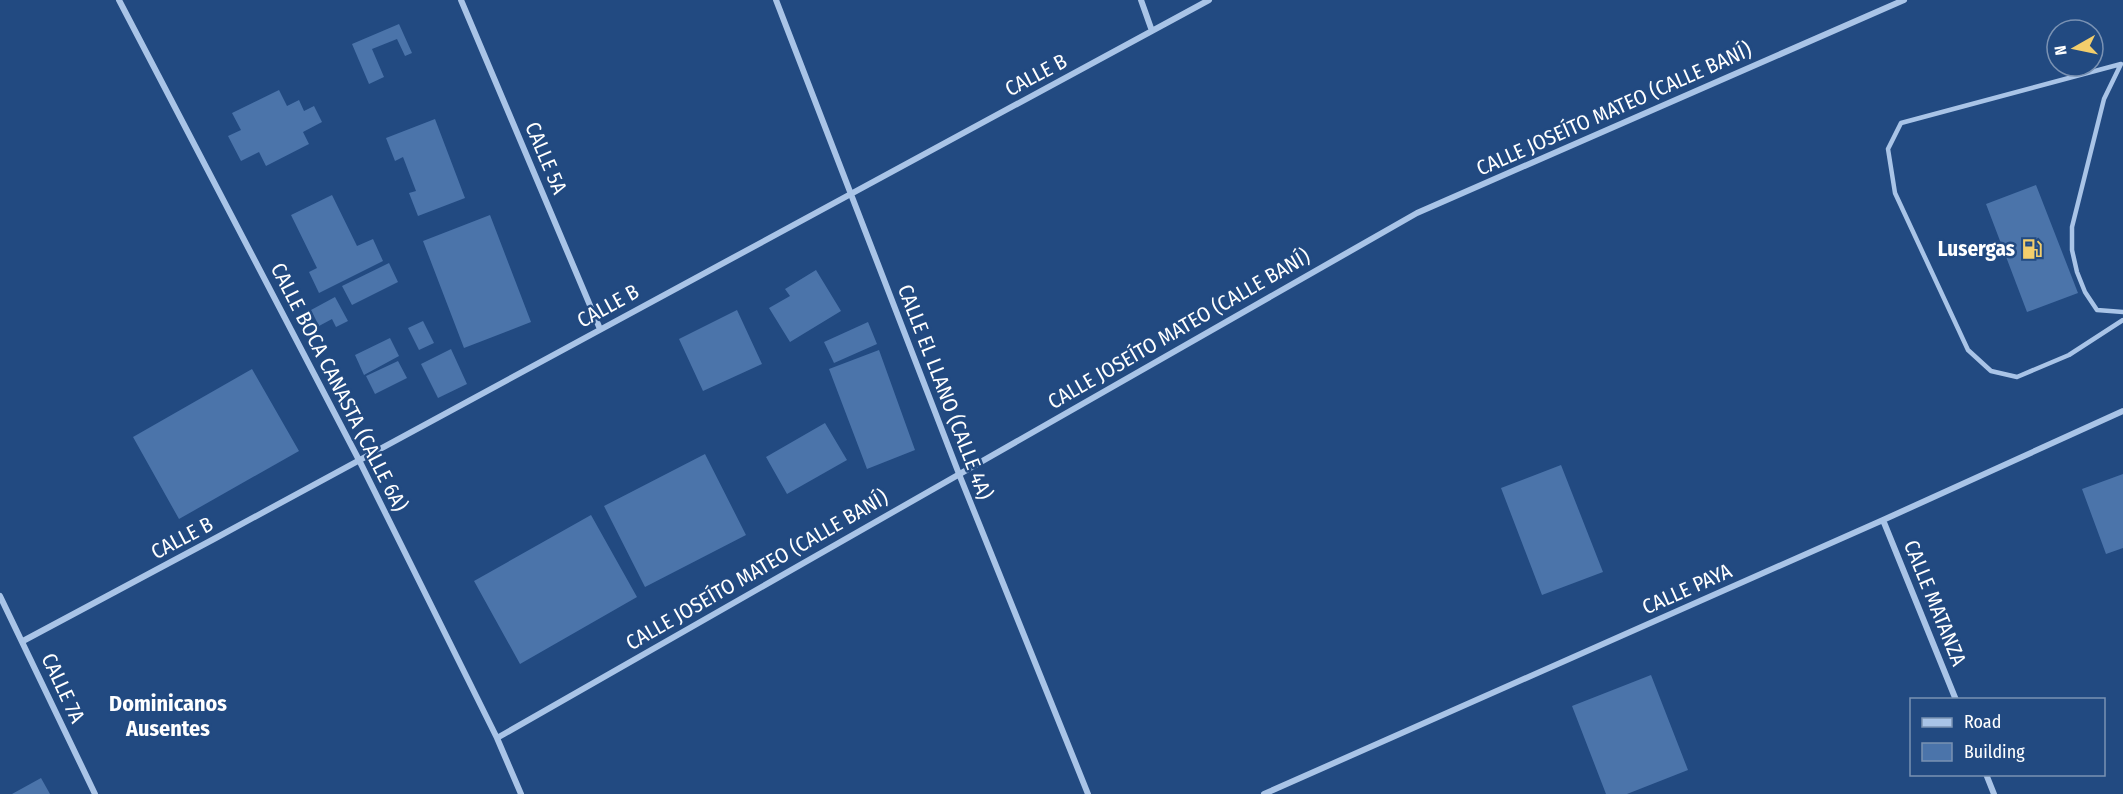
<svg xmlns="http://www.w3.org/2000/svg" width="2123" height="794" font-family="'Fira Sans Condensed',sans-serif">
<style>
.building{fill:#4b74aa}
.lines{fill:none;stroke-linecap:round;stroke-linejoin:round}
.service{stroke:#a9c4e7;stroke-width:4.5}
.minor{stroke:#a9c4e7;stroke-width:6}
.labels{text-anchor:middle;stroke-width:5;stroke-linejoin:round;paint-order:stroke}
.street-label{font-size:21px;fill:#fff;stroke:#224a81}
.poi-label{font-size:21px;font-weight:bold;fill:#fff;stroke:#224a81;text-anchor:end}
.neighbourhood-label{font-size:22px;font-weight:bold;fill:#fff;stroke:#224a81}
</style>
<rect width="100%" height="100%" fill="#224a81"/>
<!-- building -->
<path class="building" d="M 399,24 L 412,53 L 405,56 L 397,39 L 372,49 L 384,77 L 369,84 L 352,44 Z
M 279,90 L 287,106 L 299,100 L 304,111 L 314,106 L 322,122 L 303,132 L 309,144 L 266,166 L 259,152 L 241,161 L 228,136 L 241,130 L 232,113 Z
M 435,119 L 465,198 L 418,216 L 409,193 L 416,191 L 403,157 L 395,161 L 386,138 Z
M 2036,185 L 2078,293 L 2027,312 L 1986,204 Z
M 332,195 L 357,246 L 373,239 L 383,261 L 319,293 L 309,272 L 317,268 L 291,215 Z
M 490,215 L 531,322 L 464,348 L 423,241 Z
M 389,263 L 398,282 L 352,305 L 342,286 Z
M 816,270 L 841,311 L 790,342 L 769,308 L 790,296 L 785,289 Z
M 335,297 L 348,321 L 336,327 L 332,319 L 319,326 L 311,310 Z
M 737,310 L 762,364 L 703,391 L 679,339 Z
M 423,321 L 434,343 L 419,350 L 408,328 Z
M 868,322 L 877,344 L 834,363 L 824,342 Z
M 390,338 L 399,356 L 364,375 L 355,355 Z
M 451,349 L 467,384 L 438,398 L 421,364 Z
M 879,350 L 915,450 L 867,469 L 829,369 Z
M 398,361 L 407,378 L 375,394 L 366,376 Z
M 252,369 L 299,451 L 179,519 L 133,437 Z
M 825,423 L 847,460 L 787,494 L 766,457 Z
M 705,454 L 746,535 L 645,587 L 604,506 Z
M 1561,465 L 1603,572 L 1542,595 L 1501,488 Z
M 2123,474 L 2123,548 L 2106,554 L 2082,489 Z
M 591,515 L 637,597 L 520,664 L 474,581 Z
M 1651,675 L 1688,770 L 1627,794 L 1606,794 L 1572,706 Z
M 41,778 L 50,794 L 12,794 Z"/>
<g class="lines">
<!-- service -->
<path class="service" d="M 2121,64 L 1901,123 L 1888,149 L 1895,193 L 1968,350 L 1991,371 L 2017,377 L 2069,355 L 2123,320
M 2121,64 L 2104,99 L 2072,227 L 2072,250 L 2077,272 L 2085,292 L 2097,310 L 2123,312"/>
<!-- minor -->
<path class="minor" d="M 119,0 L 360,462 L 497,738 L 521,794
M 461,0 L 600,329
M 776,0 L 959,474 L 1088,794
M 1141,0 L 1152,31
M 1883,520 L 1956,700
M 0,596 L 95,794
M 23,641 C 420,430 814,213 1209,0
M 497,738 L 1417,213 L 1904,0
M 1986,774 L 1994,794
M 1264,794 L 1883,520 L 2123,411"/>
</g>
<!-- icons -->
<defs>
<g id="fuel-bare" transform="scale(1.62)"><path d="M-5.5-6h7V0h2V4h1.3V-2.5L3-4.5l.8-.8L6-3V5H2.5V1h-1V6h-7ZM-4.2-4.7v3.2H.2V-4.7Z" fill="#f3ce6c" stroke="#224a81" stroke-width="2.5" paint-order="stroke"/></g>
</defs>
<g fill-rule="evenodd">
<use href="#fuel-bare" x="2032" y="249"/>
</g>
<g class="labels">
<!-- street labels -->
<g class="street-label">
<text transform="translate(1036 75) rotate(-28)" y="7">CALLE B</text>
<text transform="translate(1614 109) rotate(-24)" y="7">CALLE JOSEÍTO MATEO (CALLE BANÍ)</text>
<text transform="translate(546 158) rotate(67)" y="7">CALLE 5A</text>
<text transform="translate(608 306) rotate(-29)" y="7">CALLE B</text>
<text transform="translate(1179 329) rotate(-30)" y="7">CALLE JOSEÍTO MATEO (CALLE BANÍ)</text>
<text transform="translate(339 387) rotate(63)" y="7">CALLE BOCA CANASTA (CALLE 6A)</text>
<text transform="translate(945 392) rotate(69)" y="7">CALLE EL LLANO (CALLE 4A)</text>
<text transform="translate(182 538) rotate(-28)" y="7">CALLE B</text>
<text transform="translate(757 570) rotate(-30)" y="7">CALLE JOSEÍTO MATEO (CALLE BANÍ)</text>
<text transform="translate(1687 589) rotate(-24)" y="7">CALLE PAYA</text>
<text transform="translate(1935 603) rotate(68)" y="7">CALLE MATANZA</text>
<text transform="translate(63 688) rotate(65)" y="7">CALLE 7A</text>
</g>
<!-- poi labels -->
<g class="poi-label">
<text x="2015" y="256">Lusergas</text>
</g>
<!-- neighbourhood labels -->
<g class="neighbourhood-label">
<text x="168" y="711">Dominicanos<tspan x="168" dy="25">Ausentes</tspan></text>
</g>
</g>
<!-- legend -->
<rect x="1910" y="698" width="195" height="78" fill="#224a81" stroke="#7a92b3" stroke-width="1.5"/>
<rect x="1922" y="718" width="30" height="9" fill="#a9c4e7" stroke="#7a92b3" stroke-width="1.5"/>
<text x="1964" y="728" font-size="18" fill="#ffffff">Road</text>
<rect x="1922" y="743" width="30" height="18" fill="#4b74aa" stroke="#7a92b3" stroke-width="1.5"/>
<text x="1964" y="758" font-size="18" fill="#ffffff">Building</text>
<!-- north arrow -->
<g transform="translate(2075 48) rotate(261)"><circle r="28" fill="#224a81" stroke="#7a92b3" stroke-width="1.5"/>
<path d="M0-4.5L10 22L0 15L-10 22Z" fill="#f3ce6c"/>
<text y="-9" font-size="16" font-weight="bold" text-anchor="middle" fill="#ffffff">N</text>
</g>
</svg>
